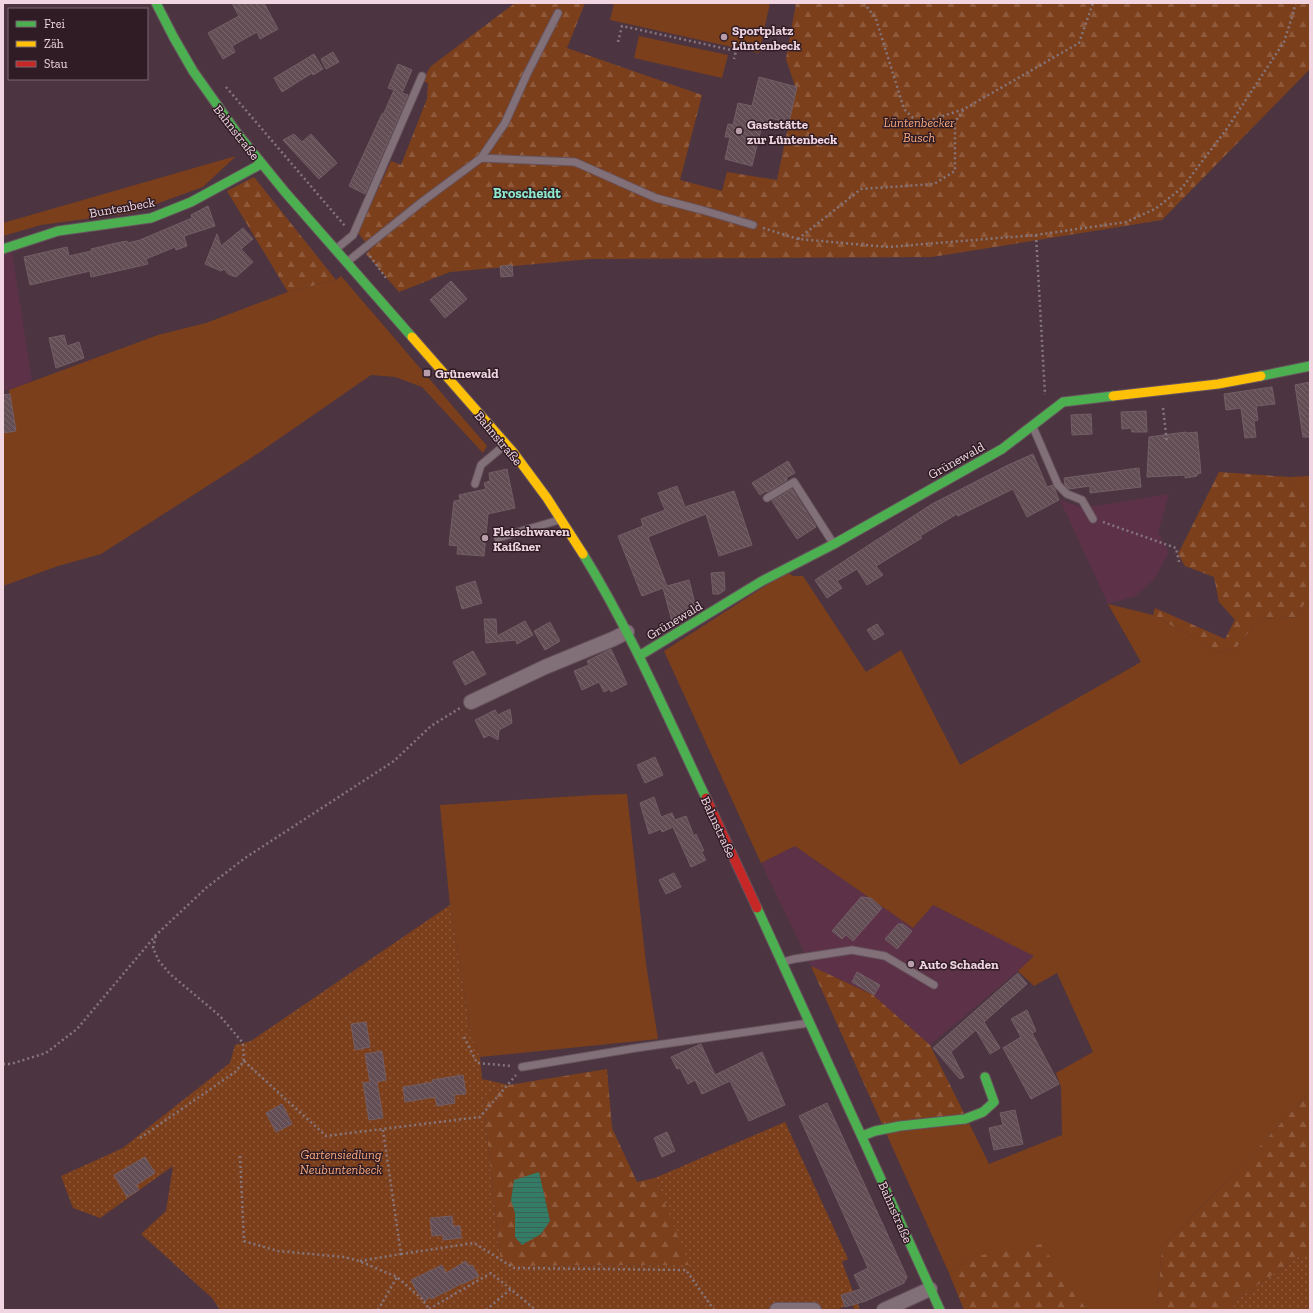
<svg xmlns="http://www.w3.org/2000/svg" width="1313" height="1313" font-family="'Zilla Slab',serif">
<style>
.built{fill:#5d3148}
.green{fill:#7c3f1b}
.forest{fill:url(#forest-firs)}
.garden{fill:url(#garden-dots)}
.water{fill:url(#water-rules)}
.building{fill:url(#building-back-hatch);stroke:#735e65}
.lines{fill:none;stroke-linecap:round;stroke-linejoin:round}
.lane-casing{stroke:#67535d;stroke-width:9}
.street-casing{stroke:#67535d;stroke-width:16}
.fast-casing{stroke:#67535d;stroke-width:11}
.slow-casing{stroke:#67535d;stroke-width:11}
.jam-casing{stroke:#67535d;stroke-width:11}
.path{stroke:#85767d;stroke-width:2.5;stroke-dasharray:2 3;stroke-linecap:butt}
.lane{stroke:#827078;stroke-width:7}
.street{stroke:#827078;stroke-width:14}
.fast{stroke:#4caf50;stroke-width:9}
.slow{stroke:#ffc107;stroke-width:9}
.jam{stroke:#c62828;stroke-width:9}
.poi-dot{fill:#b79eaa;stroke:#2f1c25;stroke-width:1.5}
.labels{text-anchor:middle;stroke-width:3;stroke-linejoin:round;paint-order:stroke}
.poi-label{font-size:13px;font-weight:bold;fill:#f1d6e2;stroke:#2f1c25;text-anchor:start}
.park-label{font-size:13px;font-style:italic;fill:#f7a97e;stroke:#2f1c25}
.street-label{font-size:13px;fill:#f1d6e2;stroke:#2f1c25}
.neighbourhood-label{font-size:14px;font-weight:bold;fill:#8de9c9;stroke:#2f1c25}
</style>
<defs>
<pattern id="forest-firs" width="22" height="20" patternUnits="userSpaceOnUse"><rect width="22" height="20" fill="#7c3f1b"/><path d="M5 1l3.5 6h-7zM16 11l3.5 6h-7z" fill="#8f5a3c"/></pattern>
<pattern id="garden-dots" width="8" height="8" patternUnits="userSpaceOnUse"><rect width="8" height="8" fill="#7c3f1b"/><path d="M2 2h.1M6 6h.1" fill="none" stroke="#8f5a3c" stroke-width="1.8" stroke-linecap="round"/></pattern>
<pattern id="water-rules" width="6" height="5" patternUnits="userSpaceOnUse"><rect width="6" height="5" fill="#337d66"/><path d="M0 2.5h6" fill="none" stroke="#3c6257"/></pattern>
<pattern id="building-back-hatch" width="6" height="6" patternUnits="userSpaceOnUse"><rect width="6" height="6" fill="#624e54"/><path d="M-1 5l2 2M0 0l6 6M5-1l2 2" fill="none" stroke="#79676c"/></pattern>
</defs>
<rect width="100%" height="100%" fill="#4c3541"/>
<!-- built -->
<path class="built" d="M 12,252 L 32,381 L 9,390 L 3,390 L 3,254 Z
M 1169,494 L 1158,533 L 1169,552 L 1155,578 L 1136,596 L 1108,604 L 1060,500 L 1081,507 L 1103,505 Z
M 795,846 L 913,928 L 933,905 L 1034,956 L 1018,971 L 930,1045 L 873,995 L 811,966 L 761,863 Z"/>
<!-- green -->
<path class="green" d="M 614,3 L 770,3 L 759,53 L 610,20 Z
M 639,36 L 728,55 L 722,78 L 634,58 Z
M 236,156 L 203,187 L 131,213 L 41,225 L 3,236 L 3,223 Z
M 341,276 L 487,446 L 483,453 L 422,387 L 395,377 L 371,375 L 251,458 L 101,554 L 58,566 L 3,586 L 3,402 L 9,401 L 9,390 L 158,335 L 206,323 L 288,292 L 336,280 Z
M 1310,476 L 1310,515 L 1289,477 Z
M 787,572 L 793,576 L 803,576 L 866,672 L 901,650 L 960,765 L 1141,662 L 1108,604 L 1153,615 L 1219,652 L 1236,648 L 1259,619 L 1296,617 L 1305,603 L 1310,601 L 1310,1091 L 1251,1156 L 1162,1247 L 1157,1310 L 1087,1310 L 1083,1304 L 971,1257 L 949,1273 L 886,1133 L 968,1121 L 989,1164 L 1062,1135 L 1061,1087 L 1056,1073 L 1093,1052 L 1057,973 L 1034,986 L 1018,971 L 1034,956 L 933,905 L 913,928 L 795,846 L 761,863 L 664,651 Z
M 627,794 L 646,964 L 658,1039 L 480,1057 L 471,1034 L 450,905 L 440,805 L 594,795 Z"/>
<!-- forest -->
<path class="forest" d="M 515,3 L 585,3 L 567,48 L 702,95 L 680,180 L 722,191 L 727,172 L 777,180 L 796,89 L 786,59 L 796,3 L 1310,3 L 1310,69 L 1162,220 L 932,257 L 590,259 L 450,272 L 399,292 L 366,254 L 371,249 L 358,233 L 391,161 L 401,165 L 427,99 L 428,83 L 423,81 L 430,67 Z
M 254,177 L 336,280 L 288,292 L 227,191 Z
M 1219,472 L 1289,477 L 1310,515 L 1310,601 L 1305,603 L 1296,617 L 1259,619 L 1236,648 L 1219,652 L 1153,615 L 1155,608 L 1225,639 L 1235,620 L 1219,602 L 1214,577 L 1185,566 L 1178,554 Z
M 811,966 L 873,995 L 930,1045 L 965,1115 L 883,1126 Z
M 607,1069 L 612,1128 L 637,1182 L 655,1178 L 690,1265 L 501,1266 L 483,1098 L 509,1085 Z
M 1310,1091 L 1310,1249 L 1235,1301 L 1233,1310 L 1157,1310 L 1162,1247 L 1251,1156 Z
M 1041,1244 L 1087,1310 L 964,1310 L 949,1273 L 971,1257 Z"/>
<!-- garden -->
<path class="garden" d="M 450,905 L 471,1034 L 480,1057 L 482,1079 L 509,1085 L 483,1098 L 501,1266 L 689,1265 L 655,1178 L 785,1122 L 848,1259 L 842,1262 L 860,1310 L 855,1310 L 852,1304 L 835,1310 L 220,1310 L 212,1298 L 141,1234 L 166,1211 L 173,1166 L 100,1218 L 73,1208 L 61,1176 L 123,1148 L 154,1123 L 230,1063 L 235,1045 L 251,1041 Z
M 1310,1249 L 1310,1310 L 1233,1310 L 1235,1301 Z"/>
<!-- water -->
<path class="water" d="M 539,1172 L 550,1221 L 541,1234 L 522,1245 L 515,1237 L 515,1213 L 511,1200 L 514,1180 Z"/>
<!-- building -->
<path class="building" d="M 232,3 L 264,3 L 278,29 L 260,39 L 257,32 L 232,46 L 235,52 L 223,59 L 208,33 L 239,16 Z
M 333,52 L 339,62 L 326,69 L 321,59 Z
M 314,54 L 323,69 L 313,75 L 312,73 L 282,92 L 274,78 Z
M 398,64 L 412,70 L 402,93 L 408,95 L 365,194 L 349,186 L 382,114 L 384,113 L 394,90 L 388,88 Z
M 759,77 L 797,87 L 789,122 L 769,118 L 766,130 L 761,129 L 752,166 L 725,159 L 730,137 L 725,137 L 728,124 L 733,125 L 738,103 L 752,106 Z
M 294,134 L 302,142 L 311,134 L 337,163 L 319,179 L 283,140 Z
M 208,206 L 215,226 L 184,236 L 187,246 L 176,250 L 175,247 L 146,259 L 148,264 L 91,277 L 90,271 L 30,285 L 24,257 L 67,247 L 69,256 L 92,251 L 91,249 L 112,244 L 127,241 L 128,243 L 140,240 L 192,218 L 191,215 Z
M 243,228 L 253,239 L 241,249 L 253,262 L 236,277 L 228,274 L 224,269 L 221,271 L 205,264 L 217,234 L 221,246 Z
M 512,265 L 513,276 L 501,277 L 500,266 Z
M 451,281 L 467,299 L 445,318 L 430,300 Z
M 64,335 L 67,346 L 79,342 L 84,358 L 56,368 L 49,338 Z
M 1310,382 L 1310,437 L 1303,437 L 1295,385 Z
M 1272,387 L 1275,404 L 1256,406 L 1258,420 L 1254,421 L 1256,437 L 1245,438 L 1241,408 L 1226,410 L 1224,394 Z
M 10,394 L 16,431 L 3,433 L 3,395 Z
M 1146,411 L 1147,432 L 1132,432 L 1131,428 L 1122,429 L 1121,412 Z
M 1091,414 L 1092,434 L 1072,435 L 1071,415 Z
M 1186,432 L 1187,433 L 1197,432 L 1201,473 L 1197,474 L 1197,476 L 1185,478 L 1185,475 L 1147,477 L 1149,437 Z
M 1033,454 L 1047,487 L 1053,485 L 1059,500 L 1027,517 L 1013,489 L 958,516 L 957,514 L 920,536 L 922,538 L 876,566 L 883,575 L 867,585 L 857,569 L 837,581 L 842,588 L 827,598 L 815,580 L 932,504 L 1008,465 Z
M 788,461 L 795,473 L 786,478 L 787,480 L 767,492 L 766,491 L 760,495 L 752,483 Z
M 1139,468 L 1141,487 L 1090,493 L 1090,486 L 1069,489 L 1065,485 L 1064,478 Z
M 507,469 L 515,508 L 488,514 L 484,556 L 457,554 L 458,546 L 449,545 L 454,501 L 460,500 L 459,495 L 486,489 L 484,483 L 490,481 L 489,473 Z
M 677,486 L 685,507 L 734,491 L 752,545 L 719,556 L 706,514 L 648,537 L 667,586 L 689,580 L 696,608 L 677,620 L 672,621 L 663,588 L 642,596 L 618,536 L 643,526 L 641,519 L 665,510 L 658,493 Z
M 792,489 L 816,527 L 797,539 L 772,501 Z
M 724,572 L 725,590 L 719,594 L 713,594 L 711,573 Z
M 475,581 L 482,603 L 462,609 L 456,587 Z
M 484,619 L 496,619 L 497,636 L 525,621 L 533,635 L 517,644 L 516,640 L 486,643 Z
M 550,622 L 560,641 L 545,650 L 534,631 Z
M 877,624 L 884,634 L 874,640 L 867,630 Z
M 611,649 L 627,684 L 611,692 L 610,689 L 604,692 L 599,682 L 582,690 L 574,671 L 589,665 L 587,661 Z
M 473,651 L 486,674 L 465,685 L 453,662 Z
M 510,709 L 512,723 L 499,730 L 498,740 L 489,735 L 484,738 L 475,720 L 495,710 L 498,715 Z
M 655,757 L 663,775 L 645,783 L 637,765 Z
M 654,797 L 661,817 L 672,813 L 675,820 L 686,816 L 694,836 L 696,834 L 704,851 L 701,851 L 706,860 L 691,867 L 673,827 L 662,832 L 661,829 L 649,834 L 640,803 Z
M 674,873 L 681,887 L 666,894 L 659,880 Z
M 861,897 L 871,898 L 882,908 L 853,941 L 846,935 L 842,939 L 832,931 Z
M 898,924 L 903,924 L 912,931 L 897,949 L 885,939 Z
M 857,972 L 880,985 L 874,995 L 852,982 Z
M 1018,973 L 1027,984 L 984,1022 L 1000,1048 L 990,1054 L 976,1030 L 951,1052 L 964,1077 L 960,1079 L 933,1048 Z
M 1027,1010 L 1036,1031 L 1032,1033 L 1059,1084 L 1031,1099 L 1003,1048 L 1021,1037 L 1011,1019 Z
M 366,1022 L 370,1047 L 355,1050 L 351,1024 Z
M 701,1044 L 715,1075 L 762,1052 L 785,1105 L 749,1121 L 730,1081 L 702,1094 L 695,1080 L 688,1084 L 680,1068 L 677,1069 L 671,1057 Z
M 382,1051 L 386,1080 L 377,1082 L 383,1118 L 369,1120 L 363,1083 L 370,1082 L 365,1054 Z
M 463,1075 L 466,1094 L 454,1095 L 455,1103 L 437,1106 L 435,1097 L 405,1102 L 403,1087 L 433,1082 L 432,1080 Z
M 827,1103 L 907,1277 L 904,1283 L 866,1301 L 845,1307 L 841,1295 L 861,1289 L 854,1275 L 868,1268 L 799,1116 Z
M 282,1104 L 292,1124 L 276,1132 L 266,1113 Z
M 1015,1110 L 1023,1144 L 994,1150 L 989,1128 L 1003,1125 L 1000,1113 Z
M 667,1132 L 675,1151 L 662,1157 L 654,1138 Z
M 145,1157 L 155,1173 L 136,1185 L 139,1190 L 127,1197 L 114,1175 Z
M 452,1216 L 453,1226 L 460,1226 L 461,1238 L 443,1240 L 443,1235 L 432,1236 L 430,1218 Z
M 466,1261 L 469,1266 L 472,1265 L 479,1276 L 463,1284 L 463,1283 L 431,1299 L 430,1297 L 425,1301 L 416,1290 L 411,1280 L 442,1265 L 446,1273 Z"/>
<g class="lines">
<!-- lane casing -->
<g class="lane-casing">
<path id="lane" d="M 481,158 L 575,162 L 656,198 L 702,210 L 753,225
M 336,249 L 353,235 L 422,76
M 347,262 L 423,201 L 481,158 L 505,123 L 527,74 L 558,13
M 1033,427 L 1058,485 L 1067,494 L 1082,500 L 1093,519
M 475,484 L 481,465 L 506,444
M 767,498 L 794,482 L 833,543
M 498,538 L 559,520
M 783,962 L 794,959 L 852,950 L 885,956 L 934,985
M 522,1067 L 636,1048 L 809,1023"/>
</g>
<!-- street casing -->
<g class="street-casing">
<path id="street" d="M 471,702 L 545,667 L 613,639 L 627,632
M 777,1310 L 814,1310
M 884,1310 L 930,1289"/>
</g>
<!-- fast casing -->
<g class="fast-casing">
<path id="fast" d="M 156,3 L 174,38 L 193,71 L 237,133 L 285,192 L 412,337
M 3,249 L 58,231 L 151,218 L 191,202 L 261,164
M 1261,376 L 1310,366
M 583,554 C 631,632 667,716 706,798
M 639,656 L 762,581 L 834,544 L 1002,449 L 1063,402 L 1113,396
M 757,908 L 866,1146 L 940,1310
M 862,1136 L 875,1131 L 900,1126 L 965,1119 L 983,1112 L 994,1102 L 985,1077"/>
</g>
<!-- slow casing -->
<g class="slow-casing">
<path id="slow" d="M 412,337 L 513,452 L 547,498 L 583,554
M 1113,396 L 1218,384 L 1261,376"/>
</g>
<!-- jam casing -->
<g class="jam-casing">
<path id="jam" d="M 706,798 L 757,908"/>
</g>
<!-- path -->
<path class="path" d="M 864,3 L 876,19 L 904,109 L 919,124 L 964,109 L 1079,43 L 1093,3
M 618,42 L 622,26 L 736,51 L 734,59
M 226,87 L 345,226
M 763,228 L 798,239 L 888,247 L 1036,235 L 1126,222 L 1155,209 L 1182,188 L 1226,130 L 1284,42 L 1294,11 L 1295,3
M 1036,235 L 1045,395
M 798,239 L 861,189 L 934,184 L 955,171 L 955,122 L 964,109
M 370,256 L 386,278
M 1163,408 L 1167,443
M 1103,522 L 1176,548 L 1179,562
M 464,1037 L 477,1063 L 512,1066
M 244,1061 L 326,1136 L 480,1117 L 516,1075
M 3,1064 L 11,1064 L 46,1053 L 77,1029 L 156,935 L 206,888 L 245,858 L 394,761 L 431,726 L 460,708
M 140,1138 L 235,1072 L 244,1061 L 243,1043 L 220,1016 L 170,974 L 159,961 L 153,948 L 156,935
M 240,1156 L 244,1241 L 278,1251 L 344,1257 L 359,1261 L 397,1277 L 422,1299 L 430,1310
M 401,1254 L 474,1243 L 514,1268 L 686,1270 L 714,1310
M 360,1261 L 401,1254 L 383,1130
M 429,1309 L 491,1273 L 536,1310
M 378,1310 L 397,1277
M 486,1310 L 511,1289"/>
<!-- lane -->
<use href="#lane" class="lane"/>
<!-- street -->
<use href="#street" class="street"/>
<!-- fast -->
<use href="#fast" class="fast"/>
<!-- slow -->
<use href="#slow" class="slow"/>
<!-- jam -->
<use href="#jam" class="jam"/>
</g>
<!-- markers -->
<g class="poi-dot">
<circle cx="724" cy="37" r="4"/>
<circle cx="739" cy="131" r="4"/>
<rect x="423" y="369" width="8" height="8" rx="2"/>
<circle cx="485" cy="538" r="4"/>
<circle cx="911" cy="964" r="4"/>
</g>
<g class="labels">
<!-- poi labels -->
<g class="poi-label">
<text x="732" y="35">Sportplatz<tspan x="732" dy="15">Lüntenbeck</tspan></text>
<text x="747" y="129">Gaststätte<tspan x="747" dy="15">zur Lüntenbeck</tspan></text>
<text x="435" y="378">Grünewald</text>
<text x="493" y="536">Fleischwaren<tspan x="493" dy="15">Kaißner</tspan></text>
<text x="919" y="969">Auto Schaden</text>
</g>
<!-- park labels -->
<g class="park-label">
<text x="919" y="127">Lüntenbecker<tspan x="919" dy="15">Busch</tspan></text>
<text x="341" y="1159">Gartensiedlung<tspan x="341" dy="15">Neubuntenbeck</tspan></text>
</g>
<!-- street labels -->
<g class="street-label">
<text transform="translate(237 132) rotate(52)" y="5">Bahnstraße</text>
<text transform="translate(122 207) rotate(-10)" y="5">Buntenbeck</text>
<text transform="translate(499 438) rotate(50)" y="5">Bahnstraße</text>
<text transform="translate(956 460) rotate(-29)" y="5">Grünewald</text>
<text transform="translate(674 620) rotate(-31)" y="5">Grünewald</text>
<text transform="translate(719 827) rotate(65)" y="5">Bahnstraße</text>
<text transform="translate(896 1212) rotate(66)" y="5">Bahnstraße</text>
</g>
<!-- neighbourhood labels -->
<g class="neighbourhood-label">
<text x="527" y="198">Broscheidt</text>
</g>
</g>
<!-- border -->
<rect width="1313" height="1313" fill="none" stroke="#f1d6e2" stroke-width="8"/>
<!-- legend -->
<rect x="8" y="8" width="140" height="72" fill="#2f1c25" stroke="#7d6671"/>
<rect x="16" y="21" width="20" height="6" fill="#4caf50" stroke="#7d6671"/>
<text x="44" y="28" font-size="12" fill="#f1d6e2">Frei</text>
<rect x="16" y="41" width="20" height="6" fill="#ffc107" stroke="#7d6671"/>
<text x="44" y="48" font-size="12" fill="#f1d6e2">Zäh</text>
<rect x="16" y="61" width="20" height="6" fill="#c62828" stroke="#7d6671"/>
<text x="44" y="68" font-size="12" fill="#f1d6e2">Stau</text>
</svg>
